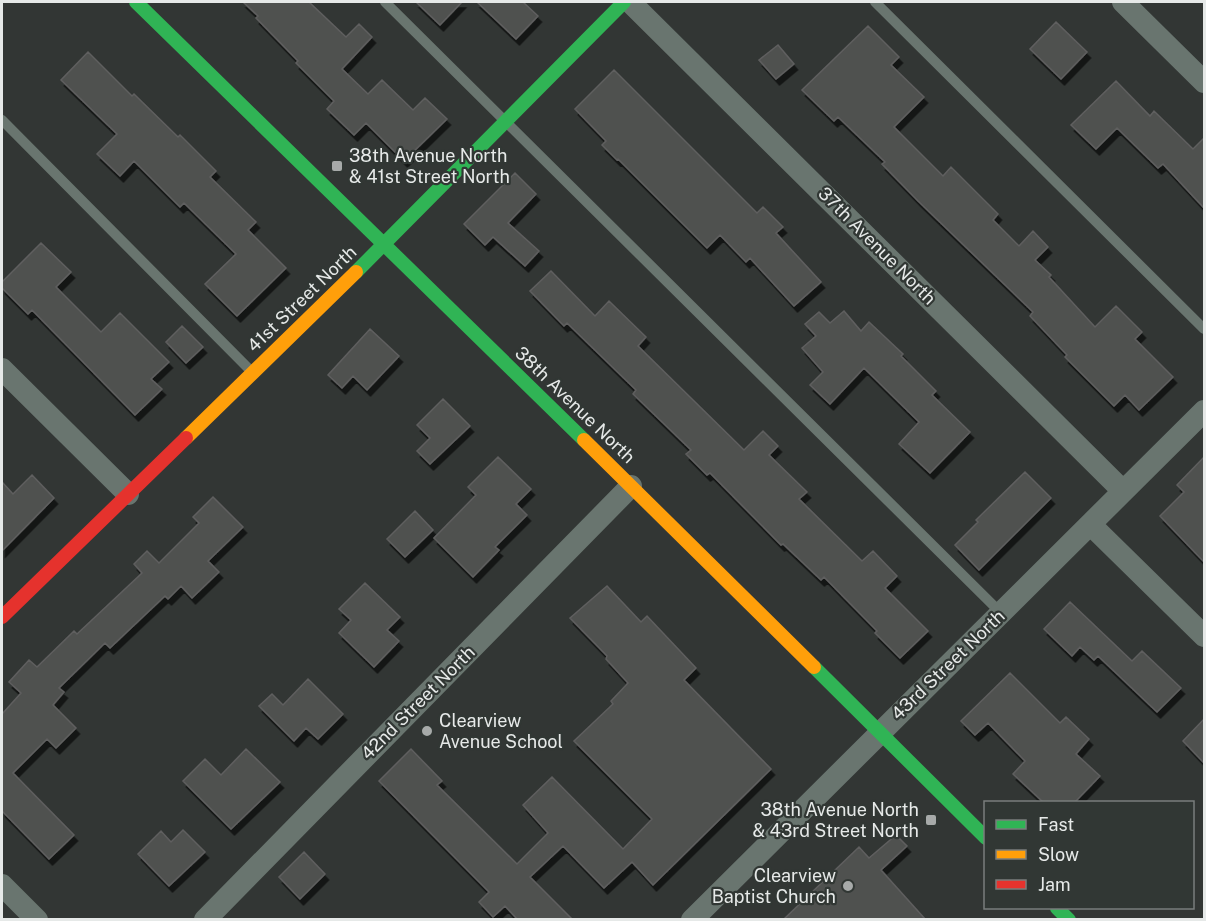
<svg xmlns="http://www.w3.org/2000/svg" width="1206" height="921" font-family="'Public Sans',sans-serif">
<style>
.building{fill:#505150;stroke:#5f5f5f;stroke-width:1.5;filter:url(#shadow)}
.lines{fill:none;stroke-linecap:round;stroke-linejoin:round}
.lane{stroke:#69756f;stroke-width:10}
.street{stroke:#69756f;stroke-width:22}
.fast{stroke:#30b455;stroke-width:14}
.slow{stroke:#ff9f0a;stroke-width:14}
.jam{stroke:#e5322d;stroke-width:14}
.poi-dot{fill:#a7aaa9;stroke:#313734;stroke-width:2}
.labels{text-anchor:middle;stroke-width:4.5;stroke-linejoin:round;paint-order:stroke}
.poi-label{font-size:18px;fill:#e6e9e8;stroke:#313734;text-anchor:start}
.street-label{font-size:18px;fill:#e6e9e8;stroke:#313734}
</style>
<defs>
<filter id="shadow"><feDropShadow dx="3.5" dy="6" stdDeviation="0" flood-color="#0009"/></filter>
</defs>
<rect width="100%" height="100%" fill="#323634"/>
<!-- building -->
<path class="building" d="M 243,2 L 309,2 L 346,37 L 359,24 L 372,37 L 342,69 L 368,94 L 382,80 L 413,110 L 425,98 L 447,119 L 404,161 L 366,123 L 354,135 L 327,109 L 334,101 L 296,63 L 298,61 L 256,18 L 258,16 Z
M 416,2 L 462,2 L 440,25 Z
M 477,2 L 523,2 L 538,16 L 516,39 Z
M 1056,22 L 1087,52 L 1061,79 L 1030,49 Z
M 868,26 L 899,57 L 891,65 L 924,97 L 894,127 L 943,176 L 951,167 L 998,214 L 993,220 L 1019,246 L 1033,231 L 1048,247 L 1035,260 L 1051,275 L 1049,277 L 1095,327 L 1116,306 L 1142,332 L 1135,339 L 1173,377 L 1139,410 L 1125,395 L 1114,406 L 1065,357 L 1067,355 L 1030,316 L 1033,312 L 918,201 L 882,164 L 885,162 L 838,117 L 834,121 L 802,90 Z
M 778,45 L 794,64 L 776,79 L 759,60 Z
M 88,52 L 132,96 L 134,94 L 178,137 L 180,135 L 216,171 L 210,177 L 256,222 L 248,230 L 286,268 L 237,316 L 205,284 L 236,254 L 184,203 L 180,207 L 134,161 L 120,176 L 97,154 L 117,134 L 61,80 Z
M 614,70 L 757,213 L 763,207 L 783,227 L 776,233 L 821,282 L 794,306 L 750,258 L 746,262 L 720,235 L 707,248 L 618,159 L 617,160 L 602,145 L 606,141 L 575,109 Z
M 1116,81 L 1150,116 L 1154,111 L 1193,149 L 1204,138 L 1204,208 L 1163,164 L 1158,168 L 1117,128 L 1096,149 L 1071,125 Z
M 515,173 L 536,194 L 508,223 L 539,251 L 525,266 L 493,237 L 485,245 L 464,224 Z
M 41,243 L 71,272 L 56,287 L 101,332 L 120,313 L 169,362 L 151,379 L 162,389 L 135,415 L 32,310 L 28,314 L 2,288 L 2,282 Z
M 551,271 L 595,316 L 609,301 L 646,337 L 638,346 L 744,450 L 763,431 L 778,446 L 769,455 L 807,492 L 799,499 L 862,561 L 873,551 L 897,576 L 885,588 L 928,631 L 900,658 L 875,633 L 877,631 L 824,577 L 821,580 L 783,544 L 781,545 L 710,473 L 707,475 L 686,454 L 691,450 L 633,394 L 636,390 L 567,323 L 564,326 L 530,291 Z
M 844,311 L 861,331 L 869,322 L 903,354 L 901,356 L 936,391 L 932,395 L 970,432 L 930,473 L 899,444 L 919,422 L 864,368 L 830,404 L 810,385 L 823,372 L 802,348 L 816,336 L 805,324 L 819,312 L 830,323 Z
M 182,326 L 203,347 L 186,363 L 166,342 Z
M 370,329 L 399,356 L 367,390 L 353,376 L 342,388 L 328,375 Z
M 443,399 L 470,426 L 430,464 L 417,451 L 430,438 L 417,425 Z
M 498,457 L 531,489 L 516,504 L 527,515 L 495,547 L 499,550 L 473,577 L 434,538 L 476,495 L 468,487 Z
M 1204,457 L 1204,562 L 1160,516 L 1184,492 L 1177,485 Z
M 1025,472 L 1051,498 L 979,570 L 955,545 L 978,522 L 976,520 Z
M 32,475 L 54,498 L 2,551 L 2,482 L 13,494 Z
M 213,497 L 243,527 L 208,561 L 219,572 L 192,598 L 181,586 L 168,599 L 165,596 L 110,648 L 105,643 L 59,688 L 64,692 L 53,705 L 76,728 L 56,748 L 47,739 L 13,773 L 74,835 L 49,859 L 2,811 L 2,714 L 21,693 L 9,682 L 29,660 L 37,667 L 74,631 L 77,634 L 142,573 L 134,564 L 147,551 L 159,563 L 199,523 L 193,517 Z
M 415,511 L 433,530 L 405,557 L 387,539 Z
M 365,583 L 400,617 L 387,630 L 399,641 L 374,667 L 339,633 L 351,620 L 339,609 Z
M 607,586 L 641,622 L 647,616 L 696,668 L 684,680 L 771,769 L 653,885 L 632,862 L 604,888 L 563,846 L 530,877 L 573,920 L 518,920 L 505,906 L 493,917 L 479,902 L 489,892 L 379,781 L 411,749 L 442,781 L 437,785 L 517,864 L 548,833 L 523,805 L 552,777 L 623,849 L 652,819 L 574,741 L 613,704 L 611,701 L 628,683 L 606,659 L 607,656 L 570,618 Z
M 1070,602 L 1132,661 L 1142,651 L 1181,688 L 1157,712 L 1098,656 L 1094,660 L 1080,647 L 1072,656 L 1044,629 Z
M 1010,673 L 1060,723 L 1066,717 L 1089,739 L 1076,754 L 1100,776 L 1075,802 L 1043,802 L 1013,774 L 1025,761 L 988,723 L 975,735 L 961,721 Z
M 308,679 L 343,714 L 318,739 L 306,728 L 294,741 L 259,706 L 272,694 L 283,705 Z
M 1204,719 L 1204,763 L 1183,741 Z
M 246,749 L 280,782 L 231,829 L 183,781 L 205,759 L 221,775 Z
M 183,830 L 205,852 L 169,886 L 138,854 L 161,831 L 171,842 Z
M 896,835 L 907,846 L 881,870 L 926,920 L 783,920 L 859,847 L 869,858 Z
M 304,852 L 325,874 L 300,899 L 279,877 Z"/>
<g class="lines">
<!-- lane -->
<path class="lane" d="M 385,2 L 1001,613
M 875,2 L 1204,329
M 2,120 L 250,370"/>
<!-- street -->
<path class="street" d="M 630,2 L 1123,491
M 1123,2 L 1204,82
M 2,369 L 128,494
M 1091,525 L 1204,636
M 2,885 L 37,920
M 205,920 L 631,486
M 692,920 L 1204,411"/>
<!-- fast -->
<path class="fast" d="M 136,2 L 584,440
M 356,272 L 624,2
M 814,667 L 986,838
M 1057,908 L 1069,920"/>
<!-- slow -->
<path class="slow" d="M 186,438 L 356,272
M 584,440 L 814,667"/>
<!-- jam -->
<path class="jam" d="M 2,617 L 186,438"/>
</g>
<!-- markers -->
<g class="poi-dot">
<rect x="331" y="160" width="12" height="12" rx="3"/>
<circle cx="427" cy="731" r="6"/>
<rect x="925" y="814" width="12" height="12" rx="3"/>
<circle cx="848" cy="886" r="6"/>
</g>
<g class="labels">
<!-- poi labels -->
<g class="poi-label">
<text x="349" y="162">38th Avenue North<tspan x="349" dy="21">&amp; 41st Street North</tspan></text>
<text x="439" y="727">Clearview<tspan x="439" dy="21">Avenue School</tspan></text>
<text x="919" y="816" text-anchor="end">38th Avenue North<tspan x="919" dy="21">&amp; 43rd Street North</tspan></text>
<text x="836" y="882" text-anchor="end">Clearview<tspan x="836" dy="21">Baptist Church</tspan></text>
</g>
<!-- street labels -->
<g class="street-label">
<text transform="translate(877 246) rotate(45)" y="6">37th Avenue North</text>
<text transform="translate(302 299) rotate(-44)" y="6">41st Street North</text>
<text transform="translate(575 405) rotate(44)" y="6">38th Avenue North</text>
<text transform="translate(948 665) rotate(-44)" y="6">43rd Street North</text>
<text transform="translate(418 703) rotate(-45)" y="6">42nd Street North</text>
</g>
</g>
<!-- border -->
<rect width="1206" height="921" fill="none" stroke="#e6e9e8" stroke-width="6"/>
<!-- legend -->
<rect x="984" y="801" width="210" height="108" fill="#313734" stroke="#797e7c" stroke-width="1.5"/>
<rect x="996" y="820" width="30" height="9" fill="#30b455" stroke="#797e7c" stroke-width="1.5"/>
<text x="1038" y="831" font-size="18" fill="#e6e9e8">Fast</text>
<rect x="996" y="850" width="30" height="9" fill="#ff9f0a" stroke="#797e7c" stroke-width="1.5"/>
<text x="1038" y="861" font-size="18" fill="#e6e9e8">Slow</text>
<rect x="996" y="880" width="30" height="9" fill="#e5322d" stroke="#797e7c" stroke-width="1.5"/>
<text x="1038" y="891" font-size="18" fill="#e6e9e8">Jam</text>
</svg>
